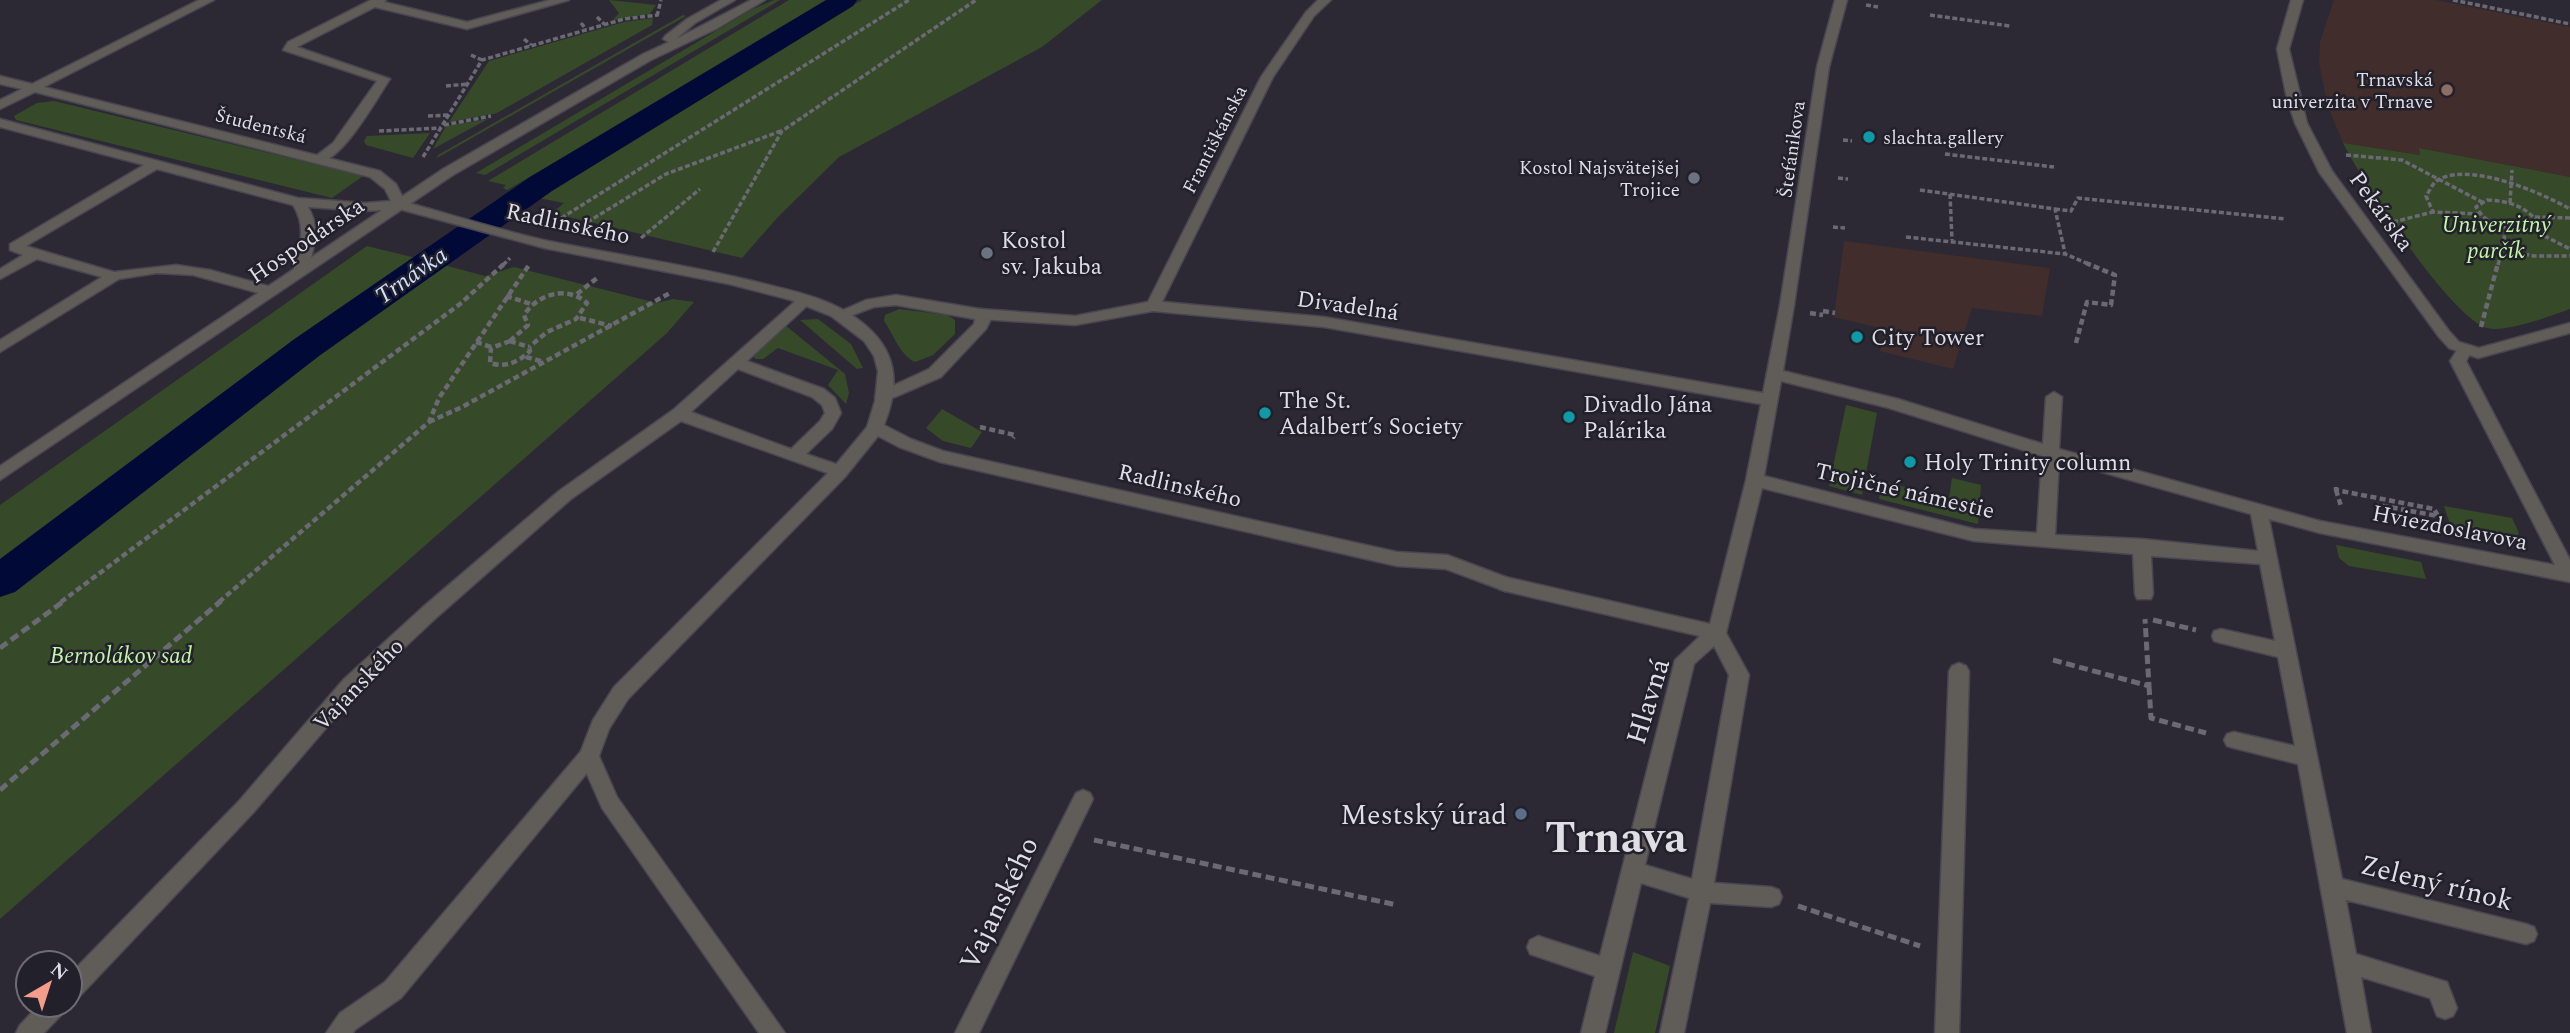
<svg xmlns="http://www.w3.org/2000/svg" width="2570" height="1033" font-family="Spectral,serif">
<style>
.education{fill:#412d2c}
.green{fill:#364a2a}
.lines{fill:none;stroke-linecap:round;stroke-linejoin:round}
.canal{fill:#010937;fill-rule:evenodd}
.service-casing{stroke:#494651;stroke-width:3}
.pedestrian-casing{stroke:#494651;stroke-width:3}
.minor-casing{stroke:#494651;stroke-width:3}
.tertiary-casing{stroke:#494651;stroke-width:3}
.path-far2{stroke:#6b6973;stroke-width:3.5;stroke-dasharray:5 2.5;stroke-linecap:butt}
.path-far1{stroke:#6b6973;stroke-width:4.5;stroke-dasharray:6 3.5;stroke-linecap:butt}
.path{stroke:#6b6973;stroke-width:5;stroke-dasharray:9 4.5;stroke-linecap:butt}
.service{fill:#605c58;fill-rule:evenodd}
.pedestrian{fill:#605c58;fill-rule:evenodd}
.minor{fill:#605c58;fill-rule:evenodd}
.tertiary{fill:#605c58;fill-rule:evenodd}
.education-dot{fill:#8d6e63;stroke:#22202a;stroke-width:2.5}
.culture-dot{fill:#0f9aa8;stroke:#22202a;stroke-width:2.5}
.worship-dot{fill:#6b7280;stroke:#22202a;stroke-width:2.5}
.service-dot{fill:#5c6f8a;stroke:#22202a;stroke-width:2.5}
.labels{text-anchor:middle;stroke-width:5;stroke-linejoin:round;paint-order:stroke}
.far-poi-label{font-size:19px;fill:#dfdee5;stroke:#22202a;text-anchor:end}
.far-street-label{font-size:19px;fill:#dfdee5;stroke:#22202a}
.street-label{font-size:23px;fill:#dfdee5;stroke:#22202a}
.park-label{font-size:23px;font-style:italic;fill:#c2f7a5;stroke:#22202a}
.poi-label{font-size:23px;fill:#dfdee5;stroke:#22202a;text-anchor:start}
.water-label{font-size:24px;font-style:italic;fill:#cedfff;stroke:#22202a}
.near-street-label{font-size:28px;fill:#dfdee5;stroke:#22202a}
.near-poi-label{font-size:28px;fill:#dfdee5;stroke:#22202a;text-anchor:end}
.near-town-label{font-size:44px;font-weight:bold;fill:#dfdee5;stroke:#22202a}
</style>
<rect width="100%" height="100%" fill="#2c2935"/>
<!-- education -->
<path class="education" d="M 2334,0 L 2436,0 L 2570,27 L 2570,177 L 2420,148 L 2421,155 L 2343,143 L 2328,107 L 2319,63 L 2320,42 Z
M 1844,241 L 2050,268 L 2042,316 L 1972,308 L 1953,369 L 1880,351 L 1884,329 L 1834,317 Z"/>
<!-- green -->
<path class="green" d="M 609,0 L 656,5 L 650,14 L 613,20 L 619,13 Z
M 774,0 L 780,0 L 485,175 L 476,173 L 753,9 Z
M 789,0 L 832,0 L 507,190 L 503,188 L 506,185 L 488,181 Z
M 862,0 L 1102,0 L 1042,47 L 839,157 L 777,218 L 742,258 L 552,213 L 564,203 L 534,197 Z
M 683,15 L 686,16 L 437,158 L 438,155 Z
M 653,18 L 652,25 L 497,113 L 449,122 L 489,61 L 624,22 Z
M 54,101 L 363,176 L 332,198 L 16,120 L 14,116 L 37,103 Z
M 488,119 L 433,149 L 446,126 Z
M 430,133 L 413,158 L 366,145 L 364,141 L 367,136 Z
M 2343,143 L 2420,155 L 2419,148 L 2570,177 L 2570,309 C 2550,316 2506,333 2487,328 C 2449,316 2362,181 2343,143 Z
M 367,246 L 420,259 L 177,430 L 0,565 L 0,505 Z
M 440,264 L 485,276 L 514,267 L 657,303 L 673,299 L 694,302 L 667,333 L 0,919 L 0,597 Z
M 899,309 L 947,315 L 955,320 L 955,334 L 933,355 L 915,362 C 899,354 894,335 884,321 L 885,315 Z
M 818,319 L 851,344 L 863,368 L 857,369 L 800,320 Z
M 785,325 L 845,374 L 849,393 L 846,404 L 828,385 L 838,370 L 778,348 L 763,359 L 756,359 L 752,355 Z
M 1846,405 L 1877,413 L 1862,495 L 1829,486 Z
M 942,409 L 982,432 L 971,448 L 943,441 L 926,428 Z
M 1952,478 L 1981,485 L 1978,524 L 1879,499 L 1882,481 L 1949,498 Z
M 2444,506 L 2512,518 L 2519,533 L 2517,537 L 2512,538 L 2451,527 Z
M 2336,545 L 2421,562 L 2426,579 L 2349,566 L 2339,558 Z
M 1633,952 L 1670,966 L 1655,1033 L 1614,1033 Z"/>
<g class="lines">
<!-- canal -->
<path class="canal" d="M 826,0 L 857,0 L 853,6 L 552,191 L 319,356 L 15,592 L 0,597 L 0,559 L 293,340 L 530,177 Z"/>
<!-- service casing -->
<g class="service-casing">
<path id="service" d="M 386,0 L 384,2 L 467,22 L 550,0 L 569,0 L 467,29 L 375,7 L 297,47 L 390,79 C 377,98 340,166 316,162 L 316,156 L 333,143 L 377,81 L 283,50 L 288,42 L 371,0 Z
M 805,295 L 812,300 L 810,303 L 747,361 L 824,389 L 835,398 L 841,413 L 832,429 L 806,454 L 845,467 L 847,471 L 845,475 L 833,475 L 681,421 L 571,499 L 437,617 L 358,691 L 253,813 L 78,998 L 70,1001 L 70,974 L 239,801 L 344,679 L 423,607 L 559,491 L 673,410 L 800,297 ZM 738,369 L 812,397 L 822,405 L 825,413 L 820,421 L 791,449 L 691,412 Z
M 896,295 L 980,309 L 985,311 L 991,319 L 986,329 L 941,377 L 883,402 L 875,397 L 877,393 L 929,369 L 974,324 L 975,319 L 896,305 L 874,307 L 842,319 L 834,314 L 866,300 Z
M 1959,663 L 1966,666 L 1969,671 L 1959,1033 L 1935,1033 L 1949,671 L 1952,666 Z
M 589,747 L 596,750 L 599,756 L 596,762 L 401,998 L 356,1029 L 348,1032 L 340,1029 L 336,1021 L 340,1013 L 385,982 L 582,750 Z
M 39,1005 L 67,1005 L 63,1013 L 44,1033 L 16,1033 L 20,1025 Z"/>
</g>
<!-- pedestrian casing -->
<g class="pedestrian-casing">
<path id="pedestrian" d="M 1787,300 L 1794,305 L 1783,371 L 1898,399 L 2043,444 L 2046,397 L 2054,392 L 2062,397 L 2059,449 L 2320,521 L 2555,565 L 2450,361 L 2459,347 L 2469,347 L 2472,350 L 2466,361 L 2570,560 L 2570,582 L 2320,533 L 2269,519 L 2342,879 L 2526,924 L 2534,927 L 2537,934 L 2534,941 L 2526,944 L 2346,900 L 2356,954 L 2447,982 L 2457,1008 L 2453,1016 L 2445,1019 L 2437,1016 L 2430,998 L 2361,977 L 2371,1033 L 2347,1033 L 2298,764 L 2234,748 L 2227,746 L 2224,740 L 2227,734 L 2234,732 L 2295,746 L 2278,657 L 2221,643 L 2214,641 L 2212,636 L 2214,631 L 2221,629 L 2275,641 L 2260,564 L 2151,556 L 2153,594 L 2151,599 L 2137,599 L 2135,594 L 2133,554 L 1974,541 L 1762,488 L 1726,633 L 1749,675 L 1714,883 L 1771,887 L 1779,890 L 1782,897 L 1779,904 L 1771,907 L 1710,903 L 1684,1033 L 1660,1033 L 1689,898 L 1641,883 L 1605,1033 L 1581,1033 L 1595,976 L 1530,954 L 1527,947 L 1530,940 L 1538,936 L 1600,956 L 1675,660 L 1700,636 L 1505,591 L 1499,589 L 1496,584 L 1499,579 L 1505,577 L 1710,624 L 1746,480 L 1761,404 L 1324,327 L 1153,311 L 1075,325 L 980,319 L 972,314 L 980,309 L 1075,316 L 1153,301 L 1324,317 L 1763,393 L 1780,305 ZM 1781,381 L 1889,408 L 2042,456 L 2037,533 L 1974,529 L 1764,476 ZM 2059,460 L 2251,514 L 2258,551 L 2142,539 L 2055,535 ZM 1714,646 L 1729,675 L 1692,879 L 1645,865 L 1694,664 Z"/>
</g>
<!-- minor casing -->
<g class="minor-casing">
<path id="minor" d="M 199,0 L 214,0 L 44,87 L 380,171 L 396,184 L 405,202 C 452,215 500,230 548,241 C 618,255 688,265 757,282 C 792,291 831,298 860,321 C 897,349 901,383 884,425 L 911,439 L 943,451 L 1397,552 L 1447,555 L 1511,579 L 1514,584 L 1511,589 L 1505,591 L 1446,569 L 1397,566 L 940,462 L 899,447 L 878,436 L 845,477 L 628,699 L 609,729 L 599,756 L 617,797 L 785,1033 L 759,1033 L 602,808 L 579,756 L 593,720 L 614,687 L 833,468 L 867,427 L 875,401 L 878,371 L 874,356 L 864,341 L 831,316 L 791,300 L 729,284 L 544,248 L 399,209 L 365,211 L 308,207 C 321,228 314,249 307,271 L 300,275 L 295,274 L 293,271 C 300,248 307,227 293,205 L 157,169 L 26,246 L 114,272 L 176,265 L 210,270 L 275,288 L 277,291 L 275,294 L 270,296 L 193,275 L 157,273 L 119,279 L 0,352 L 0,340 L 102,277 L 37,259 L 0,279 L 0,269 L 23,255 L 10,250 L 10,244 L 144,165 L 0,127 L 0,119 L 298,198 L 365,203 L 391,201 L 385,189 L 370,177 L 35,92 L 0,109 L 0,100 L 22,89 L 0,84 L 0,76 L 32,84 Z
M 1318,0 L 1331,0 L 1314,16 L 1273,77 L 1160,306 L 1158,309 L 1148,309 L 1146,306 L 1261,77 L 1306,12 Z
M 1835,0 L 1847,0 L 1829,67 L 1794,305 L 1787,310 L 1780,305 L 1817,67 Z
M 2291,0 L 2303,0 L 2289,49 L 2307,123 L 2332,171 L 2449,331 L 2459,342 L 2479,348 L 2570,323 L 2570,333 L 2478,358 L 2449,348 L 2439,337 L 2319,172 L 2295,123 L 2287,99 L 2277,49 Z
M 1083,790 L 1090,793 L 1093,799 L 979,1033 L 955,1033 L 1076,793 Z
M 348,1010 L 356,1013 L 360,1021 L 353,1033 L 326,1033 L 340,1013 Z"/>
</g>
<!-- tertiary casing -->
<g class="tertiary-casing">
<path id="tertiary" d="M 721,0 L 735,0 L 695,23 L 676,39 L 751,0 L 765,0 L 716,29 L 651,60 L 453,175 L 0,480 L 0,466 L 443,169 L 643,54 L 669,42 L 663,39 L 665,36 L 687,19 Z"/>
</g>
<!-- path-far2 -->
<path class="path-far2" d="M 2453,0 L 2570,24
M 1866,5 L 1878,7
M 1930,15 L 2010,26
M 657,16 L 661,0
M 597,17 L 604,24
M 581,23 L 586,29
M 524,39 L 531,45
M 471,55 L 482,60
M 446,86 L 468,84
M 428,116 L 449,115
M 444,125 L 491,116
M 379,131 L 441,128
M 1843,140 L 1852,141
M 1945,154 L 2054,167
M 2346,155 L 2402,160 L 2482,202
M 423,157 L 482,60 L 624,19 L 658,15
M 1838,178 L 1848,179
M 1920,190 L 2055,209 L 2065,253
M 1950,194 L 1952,240
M 2487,200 C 2507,201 2525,205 2537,222 L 2536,227 C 2514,233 2488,228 2476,207 Z
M 2510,203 L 2512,170
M 2055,209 L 2071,211 L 2078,198 L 2285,219
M 2480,214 L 2433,212 L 2426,196 C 2429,192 2432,185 2435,182 C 2465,159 2542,193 2570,209
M 2535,217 L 2570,218
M 555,222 L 909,0
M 2393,222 L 2433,212
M 581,226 L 666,174 L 781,131
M 1833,227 L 1845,228
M 2506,228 L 2502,250 L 2534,256 L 2570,256
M 2531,229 L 2570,249
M 1906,237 L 2065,254 L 2091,265
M 641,238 L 700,189
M 713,252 L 782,131 L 976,0
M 503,265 L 510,258
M 2498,265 L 2502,250"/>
<!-- path-far1 -->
<path class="path-far1" d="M 577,294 L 597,278
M 506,296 L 531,304
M 1823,311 L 1835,313
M 1810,313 L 1823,315
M 580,318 L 612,326
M 2481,327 L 2498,263
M 510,341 L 529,347
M 510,341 L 491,348 L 490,363 C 505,368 519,362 530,351 L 529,347
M 510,341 L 528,325 L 524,315 C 538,294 567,285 587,303 L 576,319 L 547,332 L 529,347
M 476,342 L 491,347
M 2076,343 L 2087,302 L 2111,305 L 2115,275 L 2086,263
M 526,357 L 544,362
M 429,422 L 462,407 L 670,293
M 980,427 L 1015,435 L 1013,438
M 2336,487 L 2336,490 L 2434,509 L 2438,516 L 2378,505 L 2380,514
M 2336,490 L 2341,506
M 61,602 L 460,304 L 505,263
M 219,602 L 429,422 L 439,398 L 529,265"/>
<!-- path -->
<path class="path" d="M 2153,620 L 2196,630
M 0,648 L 64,601
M 2053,660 L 2149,686 L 2145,619
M 2149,686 L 2151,718 L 2206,733
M 0,790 L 221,601
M 1094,840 L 1397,905
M 1798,906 L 1920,946"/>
<!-- service -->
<use href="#service" class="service"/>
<!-- pedestrian -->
<use href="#pedestrian" class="pedestrian"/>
<!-- minor -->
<use href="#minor" class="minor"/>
<!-- tertiary -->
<use href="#tertiary" class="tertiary"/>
</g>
<!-- markers -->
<circle class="education-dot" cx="2447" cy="90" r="7"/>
<g class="culture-dot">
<circle cx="1869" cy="137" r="7"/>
<circle cx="1857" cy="337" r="7"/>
<circle cx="1265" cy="413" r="7"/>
<circle cx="1569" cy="417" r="7"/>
<circle cx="1910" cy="462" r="7"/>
</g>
<g class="worship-dot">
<circle cx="1694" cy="178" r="7"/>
<circle cx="987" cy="253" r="7"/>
</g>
<circle class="service-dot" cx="1521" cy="814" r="7"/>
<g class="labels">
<!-- far-poi labels -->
<g class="far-poi-label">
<text x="2433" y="86">Trnavská<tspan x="2433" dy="22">univerzita v Trnave</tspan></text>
<text x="1883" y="144" text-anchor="start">slachta.gallery</text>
<text x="1680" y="174">Kostol Najsvätejšej<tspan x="1680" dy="22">Trojice</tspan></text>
</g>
<!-- far-street labels -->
<g class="far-street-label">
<text transform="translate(261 125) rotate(14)" y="7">Študentská</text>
<text transform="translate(1214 139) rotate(-63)" y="7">Františkánska</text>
<text transform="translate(1791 149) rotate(-82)" y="7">Štefánikova</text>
</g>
<!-- street labels -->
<g class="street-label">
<text transform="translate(2382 211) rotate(54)" y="8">Pekárska</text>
<text transform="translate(568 223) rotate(12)" y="8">Radlinského</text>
<text transform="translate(306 240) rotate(-34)" y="8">Hospodárska</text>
<text transform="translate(1348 305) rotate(8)" y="8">Divadelná</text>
<text transform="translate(1180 485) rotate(13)" y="8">Radlinského</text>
<text transform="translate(1905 490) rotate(13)" y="8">Trojičné námestie</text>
<text transform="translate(2450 527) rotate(11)" y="8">Hviezdoslavova</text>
<text transform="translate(358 684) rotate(-46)" y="8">Vajanského</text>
</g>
<!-- park labels -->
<g class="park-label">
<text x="2496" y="232">Univerzitný<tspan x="2496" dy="26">parčík</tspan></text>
<text x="121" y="663">Bernolákov sad</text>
</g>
<!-- poi labels -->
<g class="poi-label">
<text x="1001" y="248">Kostol<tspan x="1001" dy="26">sv. Jakuba</tspan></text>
<text x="1871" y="345">City Tower</text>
<text x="1279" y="408">The St.<tspan x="1279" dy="26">Adalbert’s Society</tspan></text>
<text x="1583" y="412">Divadlo Jána<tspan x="1583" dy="26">Palárika</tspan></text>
<text x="1924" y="470">Holy Trinity column</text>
</g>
<!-- water labels -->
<g class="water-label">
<text transform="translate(411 275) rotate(-35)" y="8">Trnávka</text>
</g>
<!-- near-street labels -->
<g class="near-street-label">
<text transform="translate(1647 701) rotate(-73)" y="10">Hlavná</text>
<text transform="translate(2437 882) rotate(14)" y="10">Zelený rínok</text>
<text transform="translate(998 903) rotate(-64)" y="10">Vajanského</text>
</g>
<!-- near-poi labels -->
<g class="near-poi-label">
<text x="1507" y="824">Mestský úrad</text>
</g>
<!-- near-town labels -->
<g class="near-town-label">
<text x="1616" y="852">Trnava</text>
</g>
</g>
<!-- north arrow -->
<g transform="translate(49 984) rotate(39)"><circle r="33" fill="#22202a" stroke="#6e6c75" stroke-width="2"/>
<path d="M0-5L12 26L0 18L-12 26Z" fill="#f49d8b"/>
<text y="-10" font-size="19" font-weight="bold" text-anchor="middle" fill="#dfdee5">N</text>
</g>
</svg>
